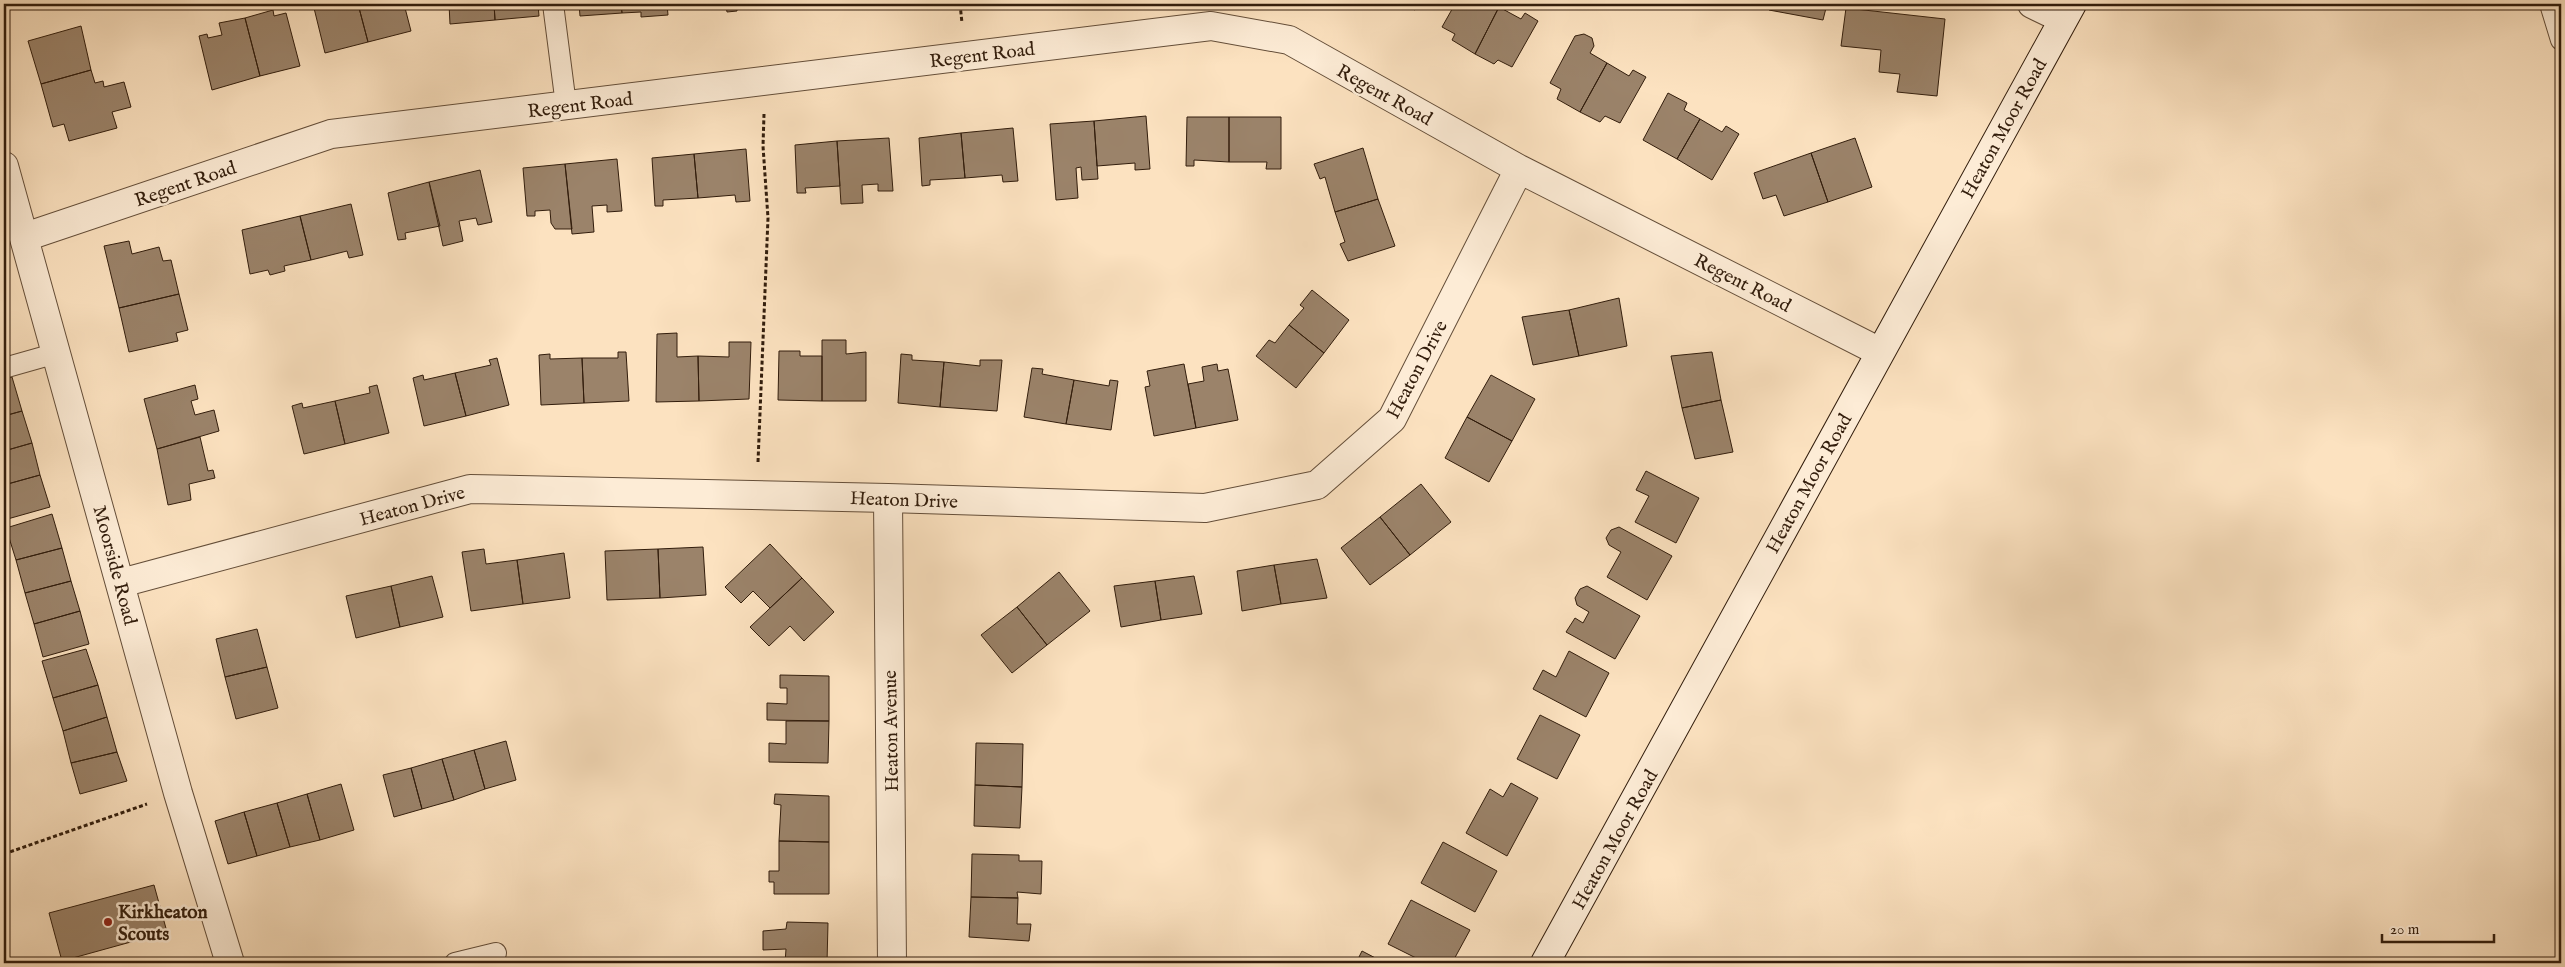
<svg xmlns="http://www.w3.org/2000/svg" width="2565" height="967" font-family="'IM FELL English',serif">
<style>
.building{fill:#9b836a;stroke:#321d0c}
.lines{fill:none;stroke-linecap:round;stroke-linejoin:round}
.lane-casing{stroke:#644e39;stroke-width:22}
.street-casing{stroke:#644e39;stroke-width:30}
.secondary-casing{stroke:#321d0c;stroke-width:30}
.path{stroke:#321d0c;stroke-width:3;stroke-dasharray:4 2.5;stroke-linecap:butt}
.lane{stroke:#fdecd6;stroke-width:20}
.street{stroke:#fdecd6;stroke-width:28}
.secondary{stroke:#fdecd6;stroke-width:28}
.poi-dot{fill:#8f2418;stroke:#fdecd6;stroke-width:2}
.labels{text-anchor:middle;stroke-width:5;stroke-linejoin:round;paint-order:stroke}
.street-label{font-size:19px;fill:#321d0c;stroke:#fdecd6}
.poi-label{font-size:19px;font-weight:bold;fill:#321d0c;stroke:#fdecd6;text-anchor:start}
</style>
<rect width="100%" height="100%" fill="#fce2c0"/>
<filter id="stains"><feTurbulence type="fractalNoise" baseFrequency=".004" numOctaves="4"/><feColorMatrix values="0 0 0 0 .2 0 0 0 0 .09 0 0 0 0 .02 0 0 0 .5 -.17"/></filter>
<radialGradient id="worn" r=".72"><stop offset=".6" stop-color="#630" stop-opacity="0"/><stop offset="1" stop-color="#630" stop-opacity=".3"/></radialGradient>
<!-- building -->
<path class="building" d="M 313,4 L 358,4 L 368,42 L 325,53 Z
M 358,4 L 404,4 L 411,31 L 368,42 Z
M 449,4 L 494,4 L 495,20 L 450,24 Z
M 494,4 L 538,4 L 539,16 L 495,20 Z
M 579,4 L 621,4 L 622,13 L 580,16 Z
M 621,4 L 667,4 L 668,15 L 641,17 L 641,12 L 622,13 Z
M 704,4 L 751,4 L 751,5 L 737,6 L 737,11 L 727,12 L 726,6 L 704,7 Z
M 1404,4 L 1418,4 L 1415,10 Z
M 1455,4 L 1494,4 L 1499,7 L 1475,54 L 1452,40 L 1455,34 L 1442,27 Z
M 1770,4 L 1827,4 L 1823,20 L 1769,10 Z
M 1499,7 L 1521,19 L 1525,13 L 1538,21 L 1512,67 L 1498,60 L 1494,64 L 1475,54 Z
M 1846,8 L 1945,19 L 1937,96 L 1897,92 L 1900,74 L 1879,72 L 1881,50 L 1841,46 Z
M 273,10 L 274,16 L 286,13 L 300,66 L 260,76 L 245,18 Z
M 245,18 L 260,76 L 212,90 L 199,36 L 207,34 L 208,38 L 222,35 L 219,23 Z
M 81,26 L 91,70 L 41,84 L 28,41 Z
M 1584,34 L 1592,38 L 1594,46 L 1590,53 L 1607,63 L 1580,112 L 1557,99 L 1561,89 L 1550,83 L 1575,36 Z
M 1607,63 L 1629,76 L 1633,70 L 1646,77 L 1620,123 L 1605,116 L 1600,122 L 1580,112 Z
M 91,70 L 95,83 L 103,81 L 104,87 L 124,82 L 131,107 L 112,112 L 117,128 L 69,141 L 64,124 L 53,127 L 41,84 Z
M 1668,93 L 1687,103 L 1684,110 L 1700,119 L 1677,159 L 1643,140 Z
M 1146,116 L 1150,169 L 1135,170 L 1135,163 L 1097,166 L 1094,121 Z
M 1187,117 L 1229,117 L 1229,162 L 1194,160 L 1194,166 L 1186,166 Z
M 1229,117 L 1281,117 L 1281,169 L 1266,169 L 1267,162 L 1229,162 Z
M 1700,119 L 1722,132 L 1726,126 L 1739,134 L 1712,180 L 1677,159 Z
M 1094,121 L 1098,179 L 1082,180 L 1081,167 L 1076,168 L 1078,198 L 1056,200 L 1050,124 Z
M 1013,128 L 1018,181 L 1003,182 L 1002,175 L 965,178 L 961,133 Z
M 961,133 L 965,178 L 930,180 L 930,185 L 922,186 L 919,138 Z
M 889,138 L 893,191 L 878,191 L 878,184 L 862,185 L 863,203 L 841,204 L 837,141 Z
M 1855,138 L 1872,187 L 1828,202 L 1811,153 Z
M 837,141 L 840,186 L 805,188 L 806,193 L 797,193 L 795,145 Z
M 1363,148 L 1378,199 L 1335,212 L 1325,177 L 1320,179 L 1314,164 Z
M 746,149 L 750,201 L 736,202 L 735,195 L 698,198 L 694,154 Z
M 1811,153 L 1828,202 L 1784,216 L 1776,195 L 1763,199 L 1754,173 Z
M 694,154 L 698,198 L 663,200 L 663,206 L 655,206 L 652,158 Z
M 617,159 L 622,211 L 607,212 L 607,205 L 592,206 L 594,232 L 572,234 L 565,164 Z
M 565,164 L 572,229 L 555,229 L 551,223 L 550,210 L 535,211 L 535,216 L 527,216 L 523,168 Z
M 480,170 L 492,222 L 478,225 L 476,218 L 459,221 L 463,241 L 443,246 L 429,182 Z
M 429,182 L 440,226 L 405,233 L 406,239 L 398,240 L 388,193 Z
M 1378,199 L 1395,246 L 1348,261 L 1340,244 L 1345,242 L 1335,212 Z
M 351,204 L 363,255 L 349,258 L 347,251 L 311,260 L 300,216 Z
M 300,216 L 311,260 L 284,266 L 285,271 L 270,275 L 268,270 L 250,274 L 242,230 Z
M 129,241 L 132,254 L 159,247 L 163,261 L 171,260 L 179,294 L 119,308 L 104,246 Z
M 1312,290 L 1349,320 L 1324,353 L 1289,325 L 1304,308 L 1300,305 Z
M 179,294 L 188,330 L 176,333 L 178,341 L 129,352 L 119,308 Z
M 1619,298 L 1627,346 L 1579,356 L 1569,310 Z
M 1569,310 L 1579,356 L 1533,365 L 1522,317 Z
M 1289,325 L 1324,353 L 1296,388 L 1256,356 L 1269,340 L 1275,343 Z
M 677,333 L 677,357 L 698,356 L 699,401 L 656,402 L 657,334 Z
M 822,340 L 846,340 L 846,354 L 866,352 L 866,401 L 822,401 Z
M 729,342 L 751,342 L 749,399 L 699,401 L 698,356 L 729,357 Z
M 779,351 L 800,351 L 800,356 L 822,356 L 822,401 L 778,400 Z
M 618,352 L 626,352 L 629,401 L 584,403 L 582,358 L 618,358 Z
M 1712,352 L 1721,400 L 1682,408 L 1671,356 Z
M 550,354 L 550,359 L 582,358 L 584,403 L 541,405 L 539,355 Z
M 901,354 L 912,355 L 912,360 L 944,362 L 940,407 L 898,403 Z
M 497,358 L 509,405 L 466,416 L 455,373 L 491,365 L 489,360 Z
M 980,360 L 1002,360 L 997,411 L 940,407 L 944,362 L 980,366 Z
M 1184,364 L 1196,428 L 1154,436 L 1145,387 L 1150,386 L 1147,371 Z
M 1217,364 L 1218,371 L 1228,369 L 1238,420 L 1196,428 L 1188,384 L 1204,381 L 1202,367 Z
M 1032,368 L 1043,369 L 1042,374 L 1074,380 L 1066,424 L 1024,417 Z
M 455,373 L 466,416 L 424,426 L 413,378 L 423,375 L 424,380 Z
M 1491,375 L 1535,399 L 1512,441 L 1467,417 Z
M 12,377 L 22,411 L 4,416 L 4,380 Z
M 1074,380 L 1109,386 L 1110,380 L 1118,381 L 1111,430 L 1066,424 Z
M 195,385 L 198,399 L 191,401 L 195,415 L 214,410 L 219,431 L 157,449 L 144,399 Z
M 377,385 L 389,433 L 345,444 L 335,401 L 370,393 L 369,387 Z
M 1721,400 L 1733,452 L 1695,459 L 1682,408 Z
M 335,401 L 345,444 L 304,454 L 292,406 L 302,403 L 303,408 Z
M 22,411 L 32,443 L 4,451 L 4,416 Z
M 1467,417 L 1512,441 L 1489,482 L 1445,458 Z
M 200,437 L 208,471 L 213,470 L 215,478 L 189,484 L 191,500 L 168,505 L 157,449 Z
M 32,443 L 40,475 L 4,485 L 4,451 Z
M 1646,471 L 1699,498 L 1676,543 L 1635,522 L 1649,496 L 1636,490 Z
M 40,475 L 50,507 L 4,520 L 4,485 Z
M 1421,484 L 1451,522 L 1410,555 L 1380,517 Z
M 52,514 L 62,548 L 16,560 L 6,528 Z
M 1380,517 L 1410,555 L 1370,585 L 1341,548 Z
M 1619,527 L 1672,556 L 1647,600 L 1607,577 L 1621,552 L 1609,545 L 1606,538 L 1611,530 Z
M 770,544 L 802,578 L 770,608 L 753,591 L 741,603 L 725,587 Z
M 703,547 L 706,595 L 660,598 L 658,549 Z
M 62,548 L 71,581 L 25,593 L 16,560 Z
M 484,549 L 486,564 L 517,560 L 523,604 L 471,611 L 462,552 Z
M 658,549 L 660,598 L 607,600 L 605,551 Z
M 564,553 L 570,598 L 523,604 L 517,560 Z
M 1317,559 L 1327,598 L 1281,604 L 1274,565 Z
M 1274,565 L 1281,604 L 1242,611 L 1237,571 Z
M 1059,572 L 1090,611 L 1047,645 L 1017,607 Z
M 432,576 L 443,617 L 400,627 L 391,586 Z
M 1194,576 L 1202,614 L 1161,620 L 1155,581 Z
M 802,578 L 834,612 L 804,641 L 790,626 L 769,646 L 750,627 Z
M 71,581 L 80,611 L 34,624 L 25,593 Z
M 1155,581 L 1161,620 L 1121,627 L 1114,586 Z
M 391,586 L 400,627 L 356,638 L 346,596 Z
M 1587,586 L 1640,616 L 1615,659 L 1566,632 L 1575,618 L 1583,623 L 1589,612 L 1577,605 L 1575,598 L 1580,589 Z
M 1017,607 L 1047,645 L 1012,673 L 981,635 Z
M 80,611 L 89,644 L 43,657 L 34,624 Z
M 257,629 L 267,667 L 225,677 L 216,639 Z
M 86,649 L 98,685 L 53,698 L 42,661 Z
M 1569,651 L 1609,673 L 1586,717 L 1533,689 L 1543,670 L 1556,677 Z
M 267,667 L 278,708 L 236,719 L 225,677 Z
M 780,675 L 829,676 L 829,721 L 767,720 L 767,703 L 787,704 L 787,688 L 780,688 Z
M 98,685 L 107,717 L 63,731 L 53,698 Z
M 1540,715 L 1580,735 L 1557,779 L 1517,759 Z
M 107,717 L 117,752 L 71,763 L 63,731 Z
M 786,721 L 829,721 L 828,763 L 769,762 L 769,743 L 786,744 Z
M 506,741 L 516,780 L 485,789 L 474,750 Z
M 976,743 L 1023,744 L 1022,787 L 975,785 Z
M 474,750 L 485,789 L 454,800 L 442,759 Z
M 117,752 L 127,781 L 80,794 L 71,763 Z
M 442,759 L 454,800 L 422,809 L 411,768 Z
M 411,768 L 422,809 L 394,817 L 383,775 Z
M 1511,783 L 1538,798 L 1507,856 L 1466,833 L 1490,789 L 1503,797 Z
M 341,784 L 354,830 L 320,840 L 307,794 Z
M 975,785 L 1022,787 L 1020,828 L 974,826 Z
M 307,794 L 320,840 L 290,847 L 277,803 Z
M 775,794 L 829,796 L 829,842 L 779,841 L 781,805 L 774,804 Z
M 277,803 L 290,847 L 257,856 L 244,812 Z
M 244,812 L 257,856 L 228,864 L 215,821 Z
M 779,841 L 829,842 L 829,894 L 774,894 L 774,882 L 769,882 L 769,871 L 779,871 Z
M 1443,842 L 1497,871 L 1475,912 L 1421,883 Z
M 972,854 L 1019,855 L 1019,861 L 1042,861 L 1041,894 L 1017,892 L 1018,898 L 971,897 Z
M 154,885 L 167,932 L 62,961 L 49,913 Z
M 971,897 L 1018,898 L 1017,924 L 1031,924 L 1029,941 L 969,937 Z
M 1411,900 L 1470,930 L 1452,963 L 1426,963 L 1388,944 Z
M 787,922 L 828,923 L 827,963 L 785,963 L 786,949 L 763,950 L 763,931 L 786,929 Z
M 1362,951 L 1385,963 L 1356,963 Z"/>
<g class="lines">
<!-- lane casing -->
<g class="lane-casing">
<path id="lane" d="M 553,4 L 566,105
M 2550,4 L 2561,40
M 4,368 L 57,353
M 455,963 L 496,953"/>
</g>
<!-- street casing -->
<g class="street-casing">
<path id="street" d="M 2032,4 L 2063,19
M 4,166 L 178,793 L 230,963
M 25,237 L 331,134 L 1211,26 L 1289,40 L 1519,169 L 1880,352
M 888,498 L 892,963
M 121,583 L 470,489 L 888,498 L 1205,508 L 1317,485 L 1392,419 L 1519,169"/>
</g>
<!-- secondary casing -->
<g class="secondary-casing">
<path id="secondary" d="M 1545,963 L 2072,4"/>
</g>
<!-- path -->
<path class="path" d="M 960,4 L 962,23
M 758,462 L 768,218 L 763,146 L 764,114
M 4,854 L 147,804"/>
<!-- lane -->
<use href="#lane" class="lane"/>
<!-- street -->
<use href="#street" class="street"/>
<!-- secondary -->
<use href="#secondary" class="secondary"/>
</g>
<!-- markers -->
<circle class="poi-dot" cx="108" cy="922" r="5"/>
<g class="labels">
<!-- street labels -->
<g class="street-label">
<text transform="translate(982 54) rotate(-7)" y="7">Regent Road</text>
<text transform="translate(1385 94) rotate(29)" y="7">Regent Road</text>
<text transform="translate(580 104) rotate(-7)" y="7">Regent Road</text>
<text transform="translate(2003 128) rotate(-61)" y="7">Heaton Moor Road</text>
<text transform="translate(185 183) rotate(-19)" y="7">Regent Road</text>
<text transform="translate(1743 282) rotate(27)" y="7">Regent Road</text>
<text transform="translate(1416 369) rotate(-62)" y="7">Heaton Drive</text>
<text transform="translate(1808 483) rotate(-61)" y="7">Heaton Moor Road</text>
<text transform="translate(904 499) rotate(2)" y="7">Heaton Drive</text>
<text transform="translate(412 505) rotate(-15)" y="7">Heaton Drive</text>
<text transform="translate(116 565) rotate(75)" y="7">Moorside Road</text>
<text transform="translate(890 731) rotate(-91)" y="7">Heaton Avenue</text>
<text transform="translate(1614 839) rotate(-61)" y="7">Heaton Moor Road</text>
</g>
<!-- poi labels -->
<g class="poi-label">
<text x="118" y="918">Kirkheaton<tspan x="118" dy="22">Scouts</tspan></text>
</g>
</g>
<!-- margin -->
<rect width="2565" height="967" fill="none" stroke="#fce2c0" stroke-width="20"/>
<rect x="5" y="5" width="2555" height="957" fill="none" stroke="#321d0c" stroke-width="2.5"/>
<rect x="10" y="10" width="2545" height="947" fill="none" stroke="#321d0c"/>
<!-- scale -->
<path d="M2382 934v8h112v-8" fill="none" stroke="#321d0c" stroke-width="2.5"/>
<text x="2390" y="934" font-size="15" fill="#321d0c" stroke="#fdecd6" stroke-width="4" paint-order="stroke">20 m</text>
<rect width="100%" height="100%" filter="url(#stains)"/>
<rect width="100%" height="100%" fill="url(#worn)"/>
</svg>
